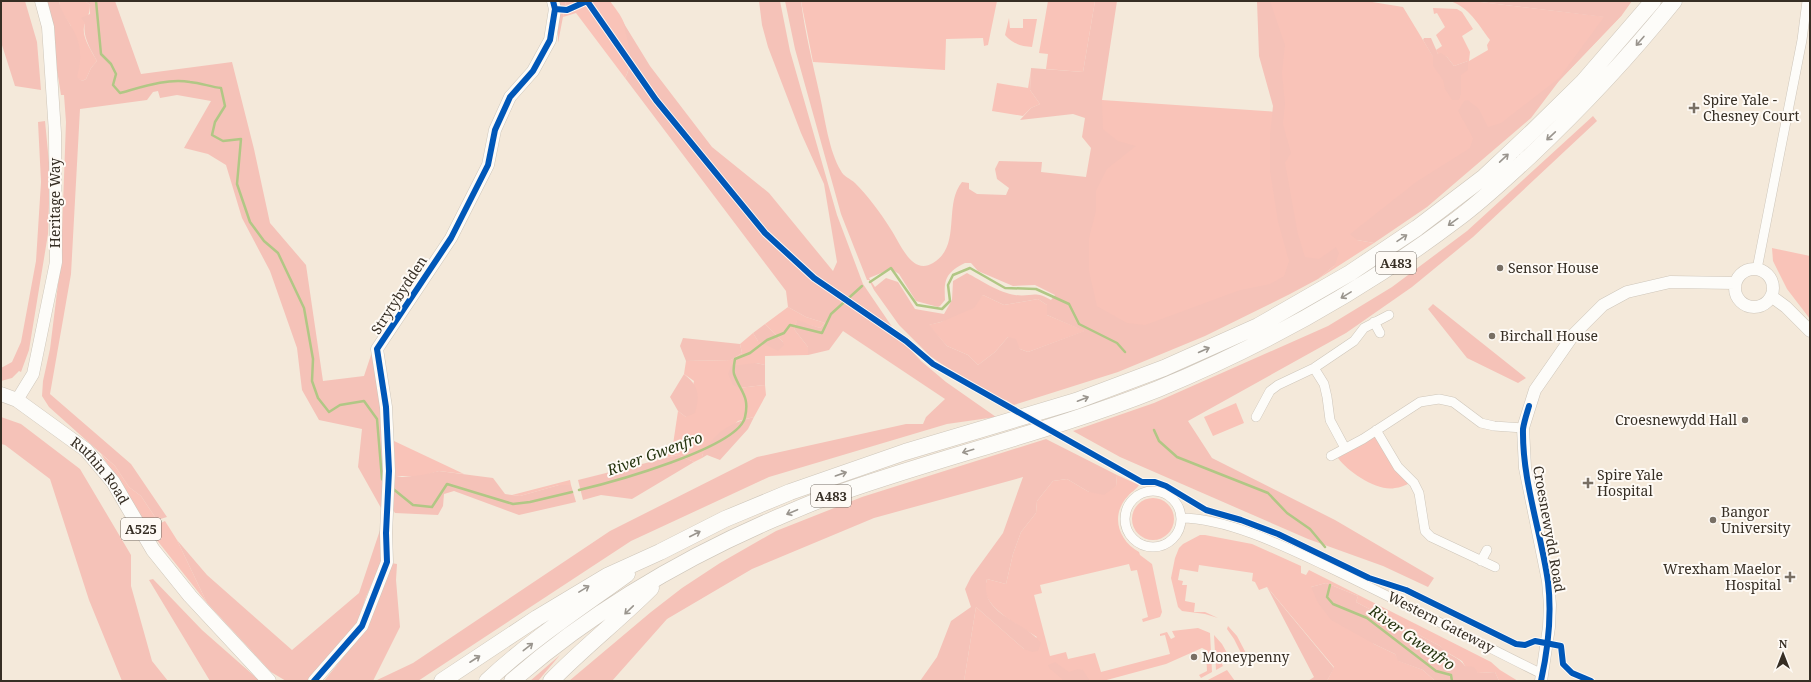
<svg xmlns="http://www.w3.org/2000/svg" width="1811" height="682" font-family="'Noto Serif',serif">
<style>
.green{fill:#f9c3b8}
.forest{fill:#f5c2b8;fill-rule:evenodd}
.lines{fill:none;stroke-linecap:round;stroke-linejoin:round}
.stream{stroke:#b1c785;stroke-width:2.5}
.street-casing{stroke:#cec6ba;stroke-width:10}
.secondary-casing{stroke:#cec6ba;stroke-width:13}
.primary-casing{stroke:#cec6ba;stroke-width:15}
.highway-casing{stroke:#cec6ba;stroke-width:17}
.street{stroke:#fdfcf9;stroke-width:9}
.secondary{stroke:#fdfcf9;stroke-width:12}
.primary{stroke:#fdfcf9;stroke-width:14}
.highway{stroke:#fdfcf9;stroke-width:16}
.cycleway-casing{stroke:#fefaf5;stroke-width:8}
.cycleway{stroke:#0057b8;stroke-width:6}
.oneway{stroke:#9a958e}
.poi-dot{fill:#786f64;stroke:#fefaf5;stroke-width:1.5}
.labels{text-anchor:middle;stroke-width:4;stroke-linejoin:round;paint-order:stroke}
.shield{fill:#fefaf5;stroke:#726b63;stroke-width:1}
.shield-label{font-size:13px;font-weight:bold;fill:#362e24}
.poi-label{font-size:14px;fill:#362e24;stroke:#fefaf5;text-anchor:start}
.street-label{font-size:14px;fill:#362e24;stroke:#fefaf5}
.water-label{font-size:15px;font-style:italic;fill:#25340f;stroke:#fefaf5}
</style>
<rect width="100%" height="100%" fill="#f4e9da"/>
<!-- green -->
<path class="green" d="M 59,1 L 85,1 L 90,5 C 90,15 86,18 84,27 C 82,38 92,52 97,61 L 91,68 L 86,79 L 82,81 L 77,78 L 71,26 L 61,11 Z
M 566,1 L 610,1 C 615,8 621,15 624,23 C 629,38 634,63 625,78 L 576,13 L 563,17 Z
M 801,1 L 997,1 L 988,45 L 984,46 L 983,38 L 946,39 L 945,70 L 813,62 Z
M 1048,1 L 1095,1 L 1083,72 L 1046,69 L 1048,54 L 1039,53 Z
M 1266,1 L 1366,1 L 1403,7 L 1449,83 L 1468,61 L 1454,66 L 1447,57 L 1438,54 L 1436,50 L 1442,46 L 1436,35 L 1445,27 L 1437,13 L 1434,14 L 1433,8 L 1457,9 L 1462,12 L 1473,29 L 1462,36 L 1470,52 L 1469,61 L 1488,50 L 1487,45 L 1490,40 C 1478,24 1469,7 1450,1 L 1472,1 L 1607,17 L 1622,15 L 1528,113 L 1357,240 L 1374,243 L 1318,279 L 1335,265 L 1276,298 L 1135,344 L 1086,319 L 1082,227 L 1102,100 L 1278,112 Z
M 1009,18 L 1010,28 L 1023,28 L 1023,19 L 1037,19 L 1032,47 C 1021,46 1013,44 1005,35 Z
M 1031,70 L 1030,90 L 1040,104 L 1031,108 L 1023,116 L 992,111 L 997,83 L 1028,88 Z
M 1772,248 L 1810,256 L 1810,319 L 1787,289 L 1773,261 Z
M 983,295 L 1004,305 L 1038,299 L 1047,305 L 1047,315 L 1085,331 L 1028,352 L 1020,349 L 1008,337 L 995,352 L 978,365 L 968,355 L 947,346 L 928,325 L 941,322 Z
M 788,307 L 806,317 L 825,323 L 820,328 L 797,321 L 794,329 L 808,347 L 808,355 L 765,356 L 765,365 L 756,363 L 739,388 L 765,385 L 766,395 L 754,417 L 738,421 L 702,455 L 702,458 L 694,462 L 678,455 L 647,462 L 672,451 L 678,411 L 686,417 L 694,381 L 684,374 L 686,361 L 731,360 L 742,353 L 740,344 L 753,333 L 758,341 L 783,342 L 765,324 Z
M 1236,403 L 1244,423 L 1213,436 L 1204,417 Z
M 1374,435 L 1410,483 C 1405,485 1400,488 1395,488 C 1378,492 1348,472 1338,458 Z
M 394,441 L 464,474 L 439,471 L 422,476 L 395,476 Z
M 101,454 L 115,466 L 129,487 L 141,496 L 157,520 L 146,524 Z
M 1117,475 L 1139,485 C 1136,490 1131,492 1128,496 C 1110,515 1118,540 1139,552 L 1140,555 L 1152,564 L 1162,612 L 1160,617 L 1143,622 L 1142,619 L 1148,617 L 1137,570 L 1131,571 L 1129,564 L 1040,585 L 1042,593 L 1034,595 L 1050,656 L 1066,652 L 1068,659 L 1095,653 L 1101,672 L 1170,654 L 1165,635 L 1160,636 L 1160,634 L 1167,632 L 1171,639 L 1175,637 L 1172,631 L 1198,628 L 1210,633 L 1212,672 L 1201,678 L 1199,675 L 1207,671 L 1206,650 L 1202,648 L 1166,664 L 1103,681 L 964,681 L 976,607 L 1024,649 L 1037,637 C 1022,627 985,609 985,588 C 985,585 987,581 987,579 L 1006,584 L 1013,554 L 1021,532 L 1036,513 L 1037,501 L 1053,481 L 1067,479 L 1089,492 L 1116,486 Z
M 570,480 L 571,485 L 559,485 L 520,496 L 512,495 Z
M1132 519a21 21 0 1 1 42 0a21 21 0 1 1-42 0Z
M 165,521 L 177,540 L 207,603 L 148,529 Z
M 1200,535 L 1205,535 L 1252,544 L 1301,566 L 1301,573 L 1306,575 L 1309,570 L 1491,662 L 1500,670 L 1518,681 L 1499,681 L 1495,672 L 1478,673 L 1465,666 L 1462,661 L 1443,650 L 1440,646 L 1356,602 L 1358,596 L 1326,583 L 1311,587 L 1374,644 L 1395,654 L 1399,661 L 1423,670 L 1435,681 L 1327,681 L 1334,667 L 1267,587 L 1259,590 L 1255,582 L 1252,581 L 1253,573 L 1199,565 L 1198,572 L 1180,569 L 1178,580 L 1183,581 L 1182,585 L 1187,585 L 1185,601 L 1195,603 L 1194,612 L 1205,612 L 1218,618 L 1205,614 L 1182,611 L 1178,607 L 1171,578 L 1175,558 L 1179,548 L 1183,544 Z
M 1228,626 L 1237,636 L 1248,657 L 1244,659 L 1234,639 L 1227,629 Z
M 1214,635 L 1222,644 L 1232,662 L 1227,664 L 1224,662 L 1222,664 L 1223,666 L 1216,670 Z
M 1227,670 L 1235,681 L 1206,681 Z"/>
<!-- forest -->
<path class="forest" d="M 1,1 L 25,1 L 37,42 L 41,90 L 15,86 L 1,42 Z
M 43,1 L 59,1 C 61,11 66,17 71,26 C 82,44 82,58 77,77 L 82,81 L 86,79 L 91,68 L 97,61 C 91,50 82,36 85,23 L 81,18 L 90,14 L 90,5 L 85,1 L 115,1 L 141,74 L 232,62 L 254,149 L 270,223 L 306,265 L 323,381 L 364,376 L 372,352 L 375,359 L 386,448 L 382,460 L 385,474 L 402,477 L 422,475 L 439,471 L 493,478 L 505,494 L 520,496 L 559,485 L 571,485 L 576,502 L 519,515 L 454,491 L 444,494 L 443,506 L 438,515 L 395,513 L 391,507 L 382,561 L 366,597 L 357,624 L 307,681 L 286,681 L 271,672 L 207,603 L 177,540 L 207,575 L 292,650 L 359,593 L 385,515 L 358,467 L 362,429 L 319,420 L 302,390 L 297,348 L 270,271 L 242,218 L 226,165 L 208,154 L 184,148 L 211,101 L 177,95 L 160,98 L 158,91 L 153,92 L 147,100 L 80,109 L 71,274 L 50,394 L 131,464 L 167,517 L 157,520 L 141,496 L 129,487 L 115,466 L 49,407 L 42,396 L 43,381 L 50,349 L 61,260 L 66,122 L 64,95 L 61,95 L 50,27 Z
M 557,1 L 566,1 L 558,43 L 558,16 Z
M 759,1 L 780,1 L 790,51 L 837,215 L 863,284 L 899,337 L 921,361 L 946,382 L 996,417 L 947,424 L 769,477 L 631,541 L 418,681 L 375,681 L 413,663 L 610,531 L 757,457 L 906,424 L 923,424 L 926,417 L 945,399 L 843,331 L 829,350 L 808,355 L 808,347 L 794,329 L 797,320 L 820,328 L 825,323 L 806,317 L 788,307 L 786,291 L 625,78 C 635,61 627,39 623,22 L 650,66 L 712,147 L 769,193 L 833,271 L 837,262 L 824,184 L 801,133 L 768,47 L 762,25 Z
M 785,1 L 801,1 C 805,33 813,64 820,96 C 825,119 829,151 841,171 C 843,176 851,179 855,183 C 868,196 880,212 890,228 C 900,242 911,276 933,263 C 962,246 943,205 962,182 L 969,183 L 969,189 L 977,194 L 1006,195 L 1009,188 L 997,179 L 995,169 L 999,161 L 1042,162 L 1041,172 L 1086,177 L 1091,148 L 1082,137 L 1085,118 L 1073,114 L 1020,120 L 1031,108 L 1040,104 L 1030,90 L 1031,68 L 1083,72 L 1095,1 L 1117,1 L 1102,100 L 1103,129 L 1118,141 L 1136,146 L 1107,169 L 1096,191 L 1096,211 L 1089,238 L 1089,271 L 1097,306 L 1127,323 L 1145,325 L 1240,290 L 1270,284 L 1284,276 L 1289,261 L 1278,222 L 1270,171 L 1270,135 L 1273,106 L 1259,56 L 1257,1 L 1270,1 L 1285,45 L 1282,73 L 1285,104 L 1283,124 L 1291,153 L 1285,163 L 1298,234 L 1305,257 L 1319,259 L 1336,247 L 1339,253 L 1335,265 L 1318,279 L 1290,294 L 1205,336 L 1118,372 L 1014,405 L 1006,400 L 992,398 L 930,356 L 899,325 L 874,290 L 869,280 L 867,280 L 841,214 L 795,49 ZM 965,263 L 971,263 L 978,271 L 1013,286 L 1035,285 L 1055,295 L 1051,300 C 1034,290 1033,297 1015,295 C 1000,293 980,280 967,273 L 953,281 L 952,300 L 944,314 L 915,309 L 898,282 L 886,278 L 875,287 L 869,278 L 891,269 L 899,274 L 916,301 L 938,307 L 940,306 L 945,300 C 944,280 945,273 965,263 ZM 983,295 L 1004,305 L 1038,299 L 1047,305 L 1047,315 L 1084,331 L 1028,352 L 1020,349 L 1016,339 L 1008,337 L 995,352 L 978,365 L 968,355 L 947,346 L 929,325 L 941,322 L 974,308 Z
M 1472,1 L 1632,1 L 1622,15 L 1559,81 L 1531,118 L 1427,207 L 1374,243 L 1357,240 L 1350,234 L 1416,182 L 1470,148 L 1473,138 L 1458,111 L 1464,101 L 1468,100 L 1479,109 L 1488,127 L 1501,123 L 1559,78 L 1604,17 Z
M 1424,38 L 1431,38 L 1438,54 L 1441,53 L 1447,57 L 1454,66 L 1468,61 L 1468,70 L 1461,75 L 1461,94 L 1459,100 L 1452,100 L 1445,89 L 1443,80 L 1433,66 L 1433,57 L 1423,40 Z
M 1593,116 L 1597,121 L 1473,237 L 1412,287 L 1346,333 L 1188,421 L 1212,458 L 1335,520 L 1434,578 L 1428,587 L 1383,566 L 1308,539 L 1120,457 L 1073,431 L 1154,403 L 1328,326 L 1392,287 L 1467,231 Z
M 45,121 L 50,173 L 48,234 L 29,350 L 21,372 L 19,371 L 12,378 L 1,381 L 1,368 L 12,362 L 21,342 L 36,261 L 41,182 L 38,122 Z
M 1433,304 L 1526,378 L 1518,383 L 1467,358 L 1428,309 Z
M 765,324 L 783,342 L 784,345 L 778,351 L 758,341 L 753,333 Z
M 683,338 L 740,344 L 742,353 L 731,360 L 686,361 L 680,346 Z
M 756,363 L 765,365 L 765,385 L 739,388 L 733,385 L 728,374 L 731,366 Z
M 684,374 C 699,386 700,395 695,413 L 686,417 L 678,411 L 670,397 Z
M 1,417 L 21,424 L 80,469 L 131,555 L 131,586 L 152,661 L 168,681 L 122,681 L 89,600 L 50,479 L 5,445 L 1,444 Z
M 754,417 L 748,429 L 720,460 L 707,455 L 702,458 C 702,453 705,451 707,447 C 719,429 734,422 754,417 Z
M 1046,439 L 1117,475 L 1116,486 L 1104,495 L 1089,492 L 1067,479 L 1053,481 L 1037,501 L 1036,513 L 1021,532 L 1013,554 L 1006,584 L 987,579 C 978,614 1025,621 1041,643 L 1038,651 L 1032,652 L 1024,649 L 976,607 L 964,681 L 920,681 L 937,657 L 951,621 L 971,607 L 965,589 L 971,577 L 1003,533 L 1023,477 L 874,518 L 752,569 L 667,619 L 612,681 L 569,681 L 651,612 L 682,588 L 720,563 L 776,531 L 862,497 Z
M 678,455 L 694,462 L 632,499 L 601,495 L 583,500 L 578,480 Z
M 391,563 L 397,564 L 396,580 L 400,627 L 373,681 L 324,681 L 365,630 Z
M 153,579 L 202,630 L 260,681 L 210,681 L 149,580 Z
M 1326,583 L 1358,596 L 1356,602 L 1440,646 C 1447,655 1459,657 1465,666 L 1474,667 L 1478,673 L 1495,672 L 1499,681 L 1435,681 L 1423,670 L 1398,661 L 1395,654 L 1374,644 L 1331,620 L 1318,603 L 1311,587 Z
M 1267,587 L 1334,668 L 1327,681 L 1308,681 L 1314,677 Z
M 560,655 L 538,681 L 530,681 Z
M 1055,662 L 1069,672 L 1078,669 L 1083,670 L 1090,681 L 1062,681 L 1062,679 L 1049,668 L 1048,665 Z"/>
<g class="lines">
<!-- stream -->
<path class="stream" d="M 96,1 L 101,54 L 111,64 L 116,74 L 113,85 L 120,93 C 142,87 167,78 190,82 C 201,83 211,87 221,88 L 225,106 L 215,122 L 212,135 L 223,141 L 241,139 L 237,184 L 250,222 L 264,241 L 278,253 L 304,308 L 313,359 L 312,381 L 318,398 L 329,412 L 340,405 L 364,401 L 377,419 L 382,479 L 384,481
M 870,282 L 891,268 L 917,305 L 942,309 L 950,301 L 948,285 L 953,275 L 970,268 L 1005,288 L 1036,289 L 1069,304 L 1079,324 L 1117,343 L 1125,352
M 1154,430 L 1159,441 L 1177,457 L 1268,493 L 1287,513 L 1310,529 L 1325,547
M 392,488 L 413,505 L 432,507 L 447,484 L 513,504 L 530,502 L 572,492
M 579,490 C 609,483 739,448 745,417 C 750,396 740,391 734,374 C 733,370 734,364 735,359 L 750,353 L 767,340 L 784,333 L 790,325 L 822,333 L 831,314 L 862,286
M 1330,585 L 1327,597 L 1333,604 L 1367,618 L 1436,671 L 1451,675 L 1452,681"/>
<!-- street casing -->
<g class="street-casing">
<path id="street" d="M 1757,269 L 1802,40 L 1807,1
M 1374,322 L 1380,333
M 1314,368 L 1324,384 L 1327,397 L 1330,420 L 1345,448
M 1256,417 L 1270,391 L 1278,385 L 1314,368 L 1354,341 L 1364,328 L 1389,315
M 1376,430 L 1398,467 L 1414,483 L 1419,493 L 1425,531 L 1431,537 L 1495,567
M 1331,456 L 1363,439 L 1420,402 L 1439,399 L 1453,402 L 1481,423 L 1494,426 L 1523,428
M1125 519a28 28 0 1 1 56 0a28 28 0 1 1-56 0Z
M 1181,518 C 1226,518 1284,546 1324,565 C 1398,600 1469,638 1542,674
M 1481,561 L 1487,550"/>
</g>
<!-- secondary casing -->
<g class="secondary-casing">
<path id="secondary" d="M1735 288a19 19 0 1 1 38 0a19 19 0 1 1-38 0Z
M 1771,296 L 1786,307 L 1810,331
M 17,400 L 33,374 L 56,262 L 55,133 L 48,27 L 41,1
M 314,681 L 362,626 L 387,562 L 386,533 L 389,471 L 386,407 L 377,349 L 451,238 L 488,165 L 495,130 L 510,97 L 533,71 L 550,40 L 555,9 L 553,1
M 1541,681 L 1549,627 L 1550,605 L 1548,581 L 1525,468 L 1523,428 L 1535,390 L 1574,334 L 1603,305 L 1627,292 L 1670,282 L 1735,283"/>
</g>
<!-- primary casing -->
<g class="primary-casing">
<g id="primary">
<path id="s1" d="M 1,394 L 17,400 L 86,450 L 113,482 L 153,550 L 190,596 L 269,681"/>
</g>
</g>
<!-- highway casing -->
<g class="highway-casing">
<path id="highway" d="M 442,681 L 537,618 L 607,576 L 660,552 L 725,519 L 790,492 L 905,452 L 1076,401 L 1164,368 L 1258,326 L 1350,273 L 1417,228 L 1484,177 L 1533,131 L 1583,82 L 1653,1
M 487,681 C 530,641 580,608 627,574
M 512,681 C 590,613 679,560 774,519 C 791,512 808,504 825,498 C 935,458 1050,432 1158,389 C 1264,345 1365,289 1456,220 C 1482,201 1506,178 1529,157 C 1581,108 1629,57 1674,1
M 551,681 C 583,648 619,620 651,588"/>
</g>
<!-- street -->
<use href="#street" class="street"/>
<!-- secondary -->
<use href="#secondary" class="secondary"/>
<!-- primary -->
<use href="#primary" class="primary"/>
<!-- highway -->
<use href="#highway" class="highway"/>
<!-- cycleway casing -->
<g class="cycleway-casing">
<path id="cycleway" d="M 555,9 L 567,10 L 587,1 L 656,100 L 765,233 L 814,278 L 906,341 L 933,364 L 1142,482 L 1155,482 L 1166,486 L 1206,510 L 1241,520 L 1278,534 L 1369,578 L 1406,590 L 1516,644 L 1525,645 L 1535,641 L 1561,646 L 1563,664 L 1572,673 L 1591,681
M 1529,406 C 1527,413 1524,422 1523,429 C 1522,481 1541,531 1548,582 C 1552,615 1548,649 1541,681
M 314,681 L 362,626 L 387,562 L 386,533 L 389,471 L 386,407 L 377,349 L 451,238 L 488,165 L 495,130 L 510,97 L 533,71 L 550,40 L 555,9 L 553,1"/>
</g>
<!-- cycleway -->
<use href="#cycleway" class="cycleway"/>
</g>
<!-- one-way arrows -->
<defs><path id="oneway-shaft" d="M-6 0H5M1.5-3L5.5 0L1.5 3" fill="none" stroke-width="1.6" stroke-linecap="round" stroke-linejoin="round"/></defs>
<g class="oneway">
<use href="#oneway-shaft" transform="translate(1640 41) rotate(131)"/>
<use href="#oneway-shaft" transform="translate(1551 136) rotate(137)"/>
<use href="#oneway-shaft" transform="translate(1504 158) rotate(-43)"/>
<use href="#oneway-shaft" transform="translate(1453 222) rotate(144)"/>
<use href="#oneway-shaft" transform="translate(1402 238) rotate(-34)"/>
<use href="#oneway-shaft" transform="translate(1346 295) rotate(149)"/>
<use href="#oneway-shaft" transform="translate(1204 350) rotate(-24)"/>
<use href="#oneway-shaft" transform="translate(1083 399) rotate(-21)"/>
<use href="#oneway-shaft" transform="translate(968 451) rotate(163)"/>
<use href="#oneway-shaft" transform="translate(841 474) rotate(-19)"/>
<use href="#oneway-shaft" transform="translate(792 512) rotate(157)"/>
<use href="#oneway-shaft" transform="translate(695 534) rotate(-27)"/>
<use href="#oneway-shaft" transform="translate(584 589) rotate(-31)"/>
<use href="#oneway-shaft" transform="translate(629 610) rotate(136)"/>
<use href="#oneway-shaft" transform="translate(528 647) rotate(-38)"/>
<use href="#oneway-shaft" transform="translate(475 659) rotate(-33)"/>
</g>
<!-- markers -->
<g class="poi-dot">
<path d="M1692 102h4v4h4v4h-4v4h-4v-4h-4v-4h4z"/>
<circle cx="1500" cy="268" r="4"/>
<circle cx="1492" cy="336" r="4"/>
<circle cx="1745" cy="420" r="4"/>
<path d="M1586 477h4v4h4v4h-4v4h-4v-4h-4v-4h4z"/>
<circle cx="1713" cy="520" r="4"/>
<path d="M1788 571h4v4h4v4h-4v4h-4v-4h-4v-4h4z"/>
<circle cx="1194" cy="657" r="4"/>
</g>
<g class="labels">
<!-- shield labels -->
<g class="shield">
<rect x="1376" y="252" width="40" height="22" rx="3"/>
<rect x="811" y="485" width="40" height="22" rx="3"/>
<rect x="121" y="518" width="40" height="22" rx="3"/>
</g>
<g class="shield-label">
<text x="1396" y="268">A483</text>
<text x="831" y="501">A483</text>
<text x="141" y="534">A525</text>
</g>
<!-- poi labels -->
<g class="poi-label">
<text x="1703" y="105">Spire Yale -<tspan x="1703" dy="16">Chesney Court</tspan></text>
<text x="1508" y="273">Sensor House</text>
<text x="1500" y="341">Birchall House</text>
<text x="1737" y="425" text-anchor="end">Croesnewydd Hall</text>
<text x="1597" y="480">Spire Yale<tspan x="1597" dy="16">Hospital</tspan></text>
<text x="1721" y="517">Bangor<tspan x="1721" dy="16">University</tspan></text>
<text x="1781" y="574" text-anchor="end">Wrexham Maelor<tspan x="1781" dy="16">Hospital</tspan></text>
<text x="1202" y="662">Moneypenny</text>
</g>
<!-- street labels -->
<g class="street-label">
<text transform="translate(55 203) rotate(-90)" y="5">Heritage Way</text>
<text transform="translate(399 295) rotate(-57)" y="5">Strytybydden</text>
<text dy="5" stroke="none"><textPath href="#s1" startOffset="127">Ruthin Road</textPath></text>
<text transform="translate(1549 529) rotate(80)" y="5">Croesnewydd Road</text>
<text transform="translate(1441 622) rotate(27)" y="5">Western Gateway</text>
</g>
<!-- water labels -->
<g class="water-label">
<text transform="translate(655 454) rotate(-20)" y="5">River Gwenfro</text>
<text transform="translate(1412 638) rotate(35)" y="5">River Gwenfro</text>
</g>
</g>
<!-- border -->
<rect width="1811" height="682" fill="none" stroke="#362e24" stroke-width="4"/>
<!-- north arrow -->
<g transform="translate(1783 654)" stroke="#fefaf5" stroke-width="3" paint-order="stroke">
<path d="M0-3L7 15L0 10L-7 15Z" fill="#362e24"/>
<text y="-6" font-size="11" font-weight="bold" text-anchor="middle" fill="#362e24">N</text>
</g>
</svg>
